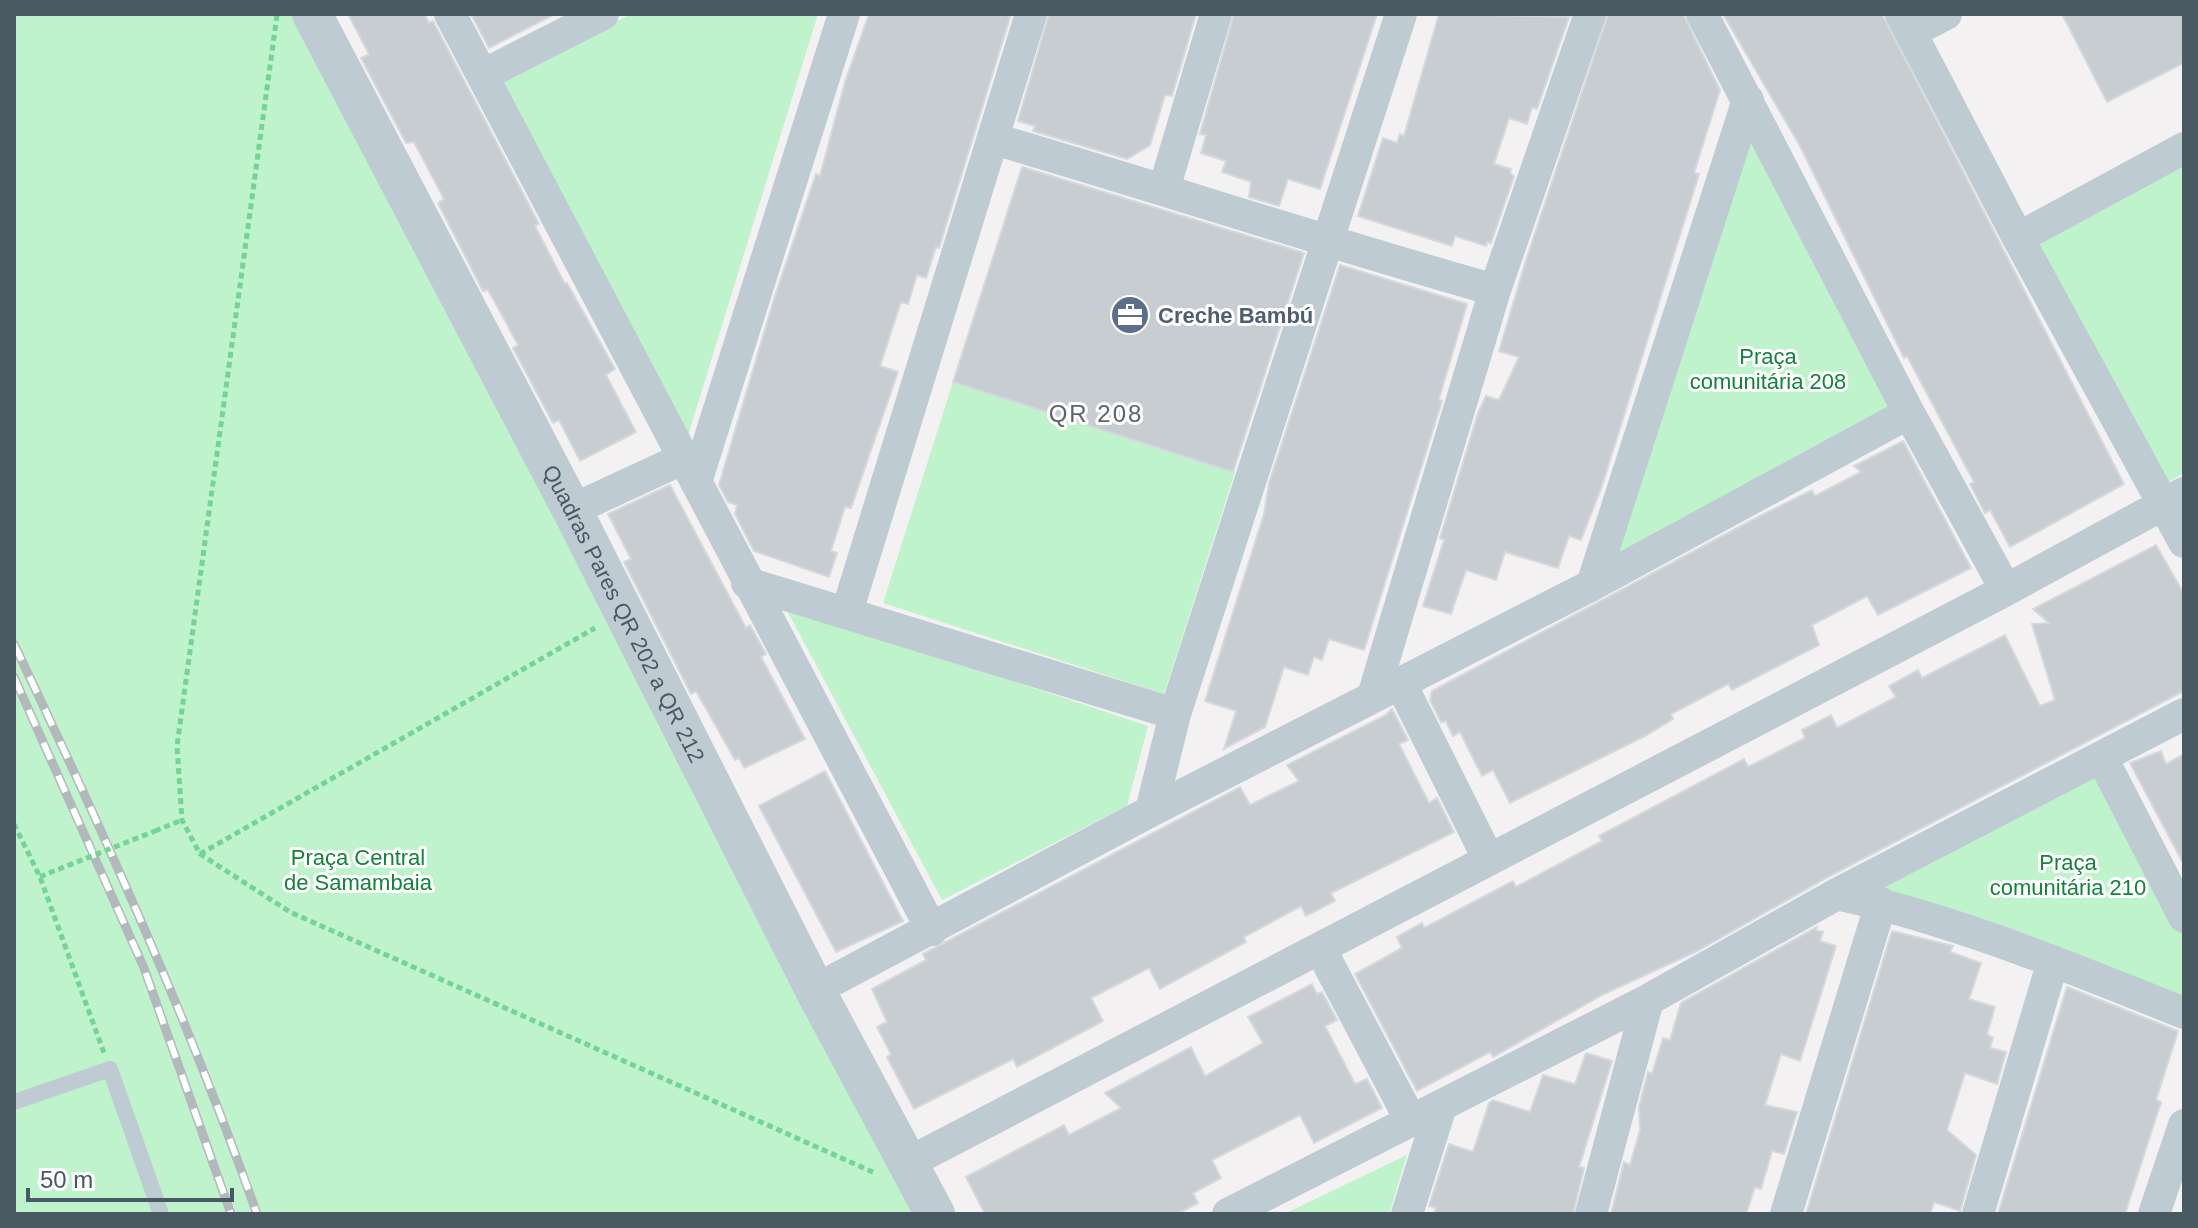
<svg xmlns="http://www.w3.org/2000/svg" width="2198" height="1228" font-family="Helvetica,sans-serif">
<style>
.green{fill:#bef3cb}
.building{fill:#c8cdd2;stroke:#d5d9dd;stroke-width:2}
.lines{fill:none;stroke-linecap:round;stroke-linejoin:round}
.path{stroke:#73d496;stroke-width:5;stroke-dasharray:6 4;stroke-linecap:butt}
.service{stroke:#becbd2;stroke-width:16}
.minor{stroke:#becbd2;stroke-width:32}
.tertiary{stroke:#becbd2;stroke-width:40}
.rail-casing{stroke:#b3b8bc;stroke-width:9}
.rail{stroke:#fff;stroke-width:6;stroke-dasharray:18;stroke-linecap:butt}
.path-bridge{stroke:#73d496;stroke-width:5;stroke-dasharray:6 4;stroke-linecap:butt}
.labels{text-anchor:middle;stroke-width:6;stroke-linejoin:round;paint-order:stroke}
.service-label{font-size:22px;font-weight:bold;fill:#4e5e75;stroke:#fff;text-anchor:start}
.park-label{font-size:22px;fill:#118439;stroke:#fff}
.street-label{font-size:22px;fill:#485961;stroke:#fff}
.neighbourhood-label{font-size:24px;letter-spacing:2px;fill:#5d6367;stroke:#fff}
</style>
<rect width="100%" height="100%" fill="#f4f1f2"/>
<!-- green -->
<path class="green" d="M 14,14 L 303,14 L 922,1214 L 14,1214 Z
M 631,14 L 818,14 L 686,442 L 495,85 Z
M 1743,79 L 1915,413 L 1585,590 Z
M 2184,155 L 2184,473 L 2165,484 L 2035,238 Z
M 953,382 L 1235,472 L 1164,694 L 883,603 Z
M 784,605 L 1148,726 L 1127,806 L 942,900 Z
M 2104,765 L 2184,923 L 2184,1003 L 1850,892 Z
M 1407,1155 L 1389,1214 L 1284,1214 Z"/>
<!-- building -->
<path class="building" d="M 348,14 L 424,14 L 429,23 L 433,21 L 539,224 L 535,226 L 565,284 L 567,283 L 615,369 L 606,375 L 636,432 L 580,461 L 559,420 L 553,423 L 513,348 L 518,345 L 503,317 L 488,290 L 483,291 L 438,203 L 444,199 L 414,142 L 406,143 L 361,58 L 369,54 Z
M 471,14 L 555,14 L 489,48 Z
M 869,14 L 1011,14 L 939,248 L 936,247 L 926,278 L 917,275 L 908,304 L 901,302 L 880,366 L 898,372 L 851,508 L 845,507 L 831,551 L 837,553 L 829,577 L 754,551 L 735,514 L 737,505 L 728,502 L 719,485 L 774,299 L 816,174 L 820,176 L 845,82 Z
M 1049,14 L 1196,14 L 1172,96 L 1165,95 L 1150,145 L 1127,159 L 1033,131 L 1035,126 L 1018,121 Z
M 1234,14 L 1377,14 L 1320,189 L 1288,179 L 1279,206 L 1249,197 L 1251,182 L 1222,172 L 1226,161 L 1201,153 L 1206,135 L 1200,134 Z
M 1439,14 L 1569,17 L 1537,109 L 1532,107 L 1527,124 L 1509,118 L 1494,164 L 1511,169 L 1510,173 L 1514,176 L 1491,243 L 1487,242 L 1486,246 L 1455,236 L 1452,246 L 1358,216 L 1383,138 L 1397,143 L 1400,134 L 1404,136 Z
M 1608,14 L 1683,14 L 1720,90 L 1694,173 L 1699,174 L 1602,486 L 1581,540 L 1569,536 L 1558,568 L 1505,552 L 1496,580 L 1466,570 L 1451,614 L 1423,606 L 1444,540 L 1440,538 L 1478,413 L 1486,396 L 1499,400 L 1519,357 L 1499,351 L 1527,257 Z
M 1723,14 L 1882,14 L 2124,484 L 2010,547 L 1990,510 L 1985,513 L 1970,484 L 1974,482 L 1907,356 L 1904,358 L 1800,146 Z
M 2062,14 L 2184,14 L 2184,63 L 2107,102 Z
M 1022,167 L 1304,253 L 1233,472 L 953,382 Z
M 1340,265 L 1467,304 L 1439,399 L 1442,401 L 1364,650 L 1329,639 L 1322,660 L 1314,657 L 1308,675 L 1284,667 L 1265,727 L 1224,749 L 1236,711 L 1205,701 L 1264,514 L 1269,483 Z
M 1903,441 L 1971,568 L 1878,615 L 1867,596 L 1812,625 L 1819,645 L 1732,690 L 1728,684 L 1671,714 L 1673,719 L 1645,736 L 1510,803 L 1493,770 L 1482,776 L 1460,732 L 1453,736 L 1446,721 L 1441,722 L 1430,700 L 1432,691 L 1754,519 L 1812,490 L 1815,496 L 1861,472 L 1854,466 Z
M 670,485 L 746,628 L 750,625 L 766,654 L 761,657 L 805,739 L 744,768 L 739,758 L 735,760 L 696,691 L 691,694 L 624,562 L 631,559 L 608,514 Z
M 2156,545 L 2184,594 L 2184,691 L 1828,877 L 1697,951 L 1602,995 L 1493,1057 L 1490,1052 L 1417,1091 L 1355,974 L 1402,948 L 1397,937 L 1422,923 L 1424,928 L 1513,881 L 1516,887 L 1602,841 L 1599,836 L 1744,759 L 1748,767 L 1805,738 L 1802,730 L 1831,715 L 1837,728 L 1896,697 L 1889,686 L 1918,670 L 1922,678 L 2005,635 L 2040,706 L 2055,700 L 2032,624 L 2049,623 L 2033,609 Z
M 1392,709 L 1408,740 L 1399,744 L 1429,803 L 1437,798 L 1454,832 L 1331,893 L 1335,901 L 1306,916 L 1301,906 L 1244,937 L 1246,942 L 1160,989 L 1149,968 L 1091,998 L 1103,1021 L 1017,1067 L 1013,1059 L 914,1109 L 887,1057 L 891,1054 L 877,1027 L 887,1022 L 872,989 L 926,960 L 923,954 L 1240,787 L 1250,805 L 1299,781 L 1287,765 L 1386,715 Z
M 2161,751 L 2166,764 L 2184,754 L 2184,865 L 2130,763 Z
M 825,771 L 903,921 L 836,952 L 759,806 Z
M 1817,927 L 1816,930 L 1823,932 L 1820,941 L 1836,946 L 1800,1061 L 1781,1054 L 1765,1105 L 1797,1112 L 1784,1154 L 1772,1151 L 1761,1189 L 1755,1187 L 1746,1214 L 1611,1214 L 1624,1162 L 1630,1165 L 1640,1130 L 1639,1107 L 1648,1072 L 1652,1074 L 1663,1038 L 1670,1040 L 1681,1003 Z
M 1892,931 L 1953,946 L 1950,952 L 1981,963 L 1969,999 L 1995,1007 L 1987,1034 L 1993,1038 L 1990,1048 L 2006,1052 L 1997,1084 L 1965,1073 L 1947,1130 L 1976,1155 L 1960,1211 L 1934,1202 L 1930,1214 L 1806,1214 Z
M 1312,984 L 1317,994 L 1322,992 L 1337,1020 L 1325,1026 L 1355,1084 L 1367,1079 L 1382,1108 L 1314,1143 L 1300,1115 L 1212,1160 L 1221,1178 L 1193,1193 L 1198,1203 L 1177,1214 L 985,1214 L 966,1177 L 1064,1125 L 1069,1135 L 1121,1108 L 1105,1093 L 1191,1047 L 1205,1076 L 1263,1043 L 1248,1017 Z
M 2067,987 L 2178,1031 L 2156,1100 L 2161,1102 L 2125,1214 L 1998,1214 Z
M 1586,1053 L 1612,1061 L 1579,1167 L 1584,1168 L 1573,1214 L 1434,1214 L 1436,1208 L 1429,1206 L 1449,1144 L 1473,1152 L 1489,1103 L 1493,1100 L 1530,1112 L 1543,1075 L 1575,1084 Z"/>
<g class="lines">
<!-- path -->
<path class="path" d="M 277,15 L 177,746 L 182,820 L 200,854 L 290,912 L 875,1173
M 14,824 L 40,877 L 104,1053
M 155,831 L 182,820
M 200,854 L 595,628
M 40,877 L 49,873"/>
<!-- service -->
<path class="service" d="M 14,1102 L 110,1069 L 161,1214"/>
<!-- minor -->
<path class="minor" d="M 450,14 L 932,930
M 1702,14 L 1909,413 L 2006,590
M 1901,14 L 2018,238 L 2184,542
M 1911,32 L 1946,14
M 483,75 L 603,14
M 994,139 C 1162,188 1327,243 1495,290
M 1164,189 L 1216,14
M 2018,238 L 2184,148
M 696,482 L 844,14
M 572,510 L 684,458
M 747,583 L 1175,714
M 1592,585 L 1748,100
M 847,612 L 1031,14
M 1401,684 L 1489,860
M 1373,696 L 1495,290 L 1590,14
M 2102,758 L 2184,917
M 1151,811 L 1175,714 L 1401,14
M 1837,894 C 1956,920 2071,968 2184,1013
M 1321,950 L 1410,1119
M 815,990 L 1151,811 L 1592,585 L 1909,413
M 908,1163 L 2006,590 L 2184,493
M 1228,1214 L 1648,1000 L 1837,894 L 2184,714
M 1407,1214 L 1441,1106
M 1591,1214 L 1648,1000
M 1786,1214 L 1881,903
M 1978,1214 L 2053,961
M 2154,1214 L 2184,1125"/>
<!-- tertiary -->
<path class="tertiary" id="s1" d="M 312,14 L 572,510 L 815,990 L 935,1214"/>
<!-- rail casing -->
<g class="rail-casing">
<path id="rail" d="M 14,644 C 103,831 188,1018 257,1214
M 14,677 L 144,968 L 231,1214"/>
</g>
<!-- rail -->
<use href="#rail" class="rail"/>
<!-- path-bridge -->
<path class="path-bridge" d="M 49,873 L 155,831"/>
</g>
<!-- icons -->
<defs>
<g id="office-disc" transform="scale(2)"><circle r="9.5" fill="#5c6f8a" stroke="#fff"/><path d="M-6-3h4V-5.5h4V-3h4V5H-6ZM-1-4.5V-3h2v-1.5ZM-6 0V1H6V0Z" fill="#fff"/></g>
</defs>
<g fill-rule="evenodd">
<use href="#office-disc" x="1130" y="315"/>
</g>
<g class="labels">
<!-- service labels -->
<g class="service-label">
<text x="1158" y="323">Creche Bambú</text>
</g>
<!-- park labels -->
<g class="park-label">
<text x="1768" y="364">Praça<tspan x="1768" dy="25">comunitária 208</tspan></text>
<text x="358" y="865">Praça Central<tspan x="358" dy="25">de Samambaia</tspan></text>
<text x="2068" y="870">Praça<tspan x="2068" dy="25">comunitária 210</tspan></text>
</g>
<!-- street labels -->
<g class="street-label">
<text dy="8" stroke="none"><textPath href="#s1" startOffset="676">Quadras Pares QR 202 a QR 212</textPath></text>
</g>
<!-- neighbourhood labels -->
<g class="neighbourhood-label">
<text x="1096" y="422">QR 208</text>
</g>
</g>
<!-- border -->
<rect width="2198" height="1228" fill="none" stroke="#485961" stroke-width="32"/>
<!-- scale -->
<path d="M28 1188v12h204v-12" fill="none" stroke="#485961" stroke-width="4"/>
<text x="40" y="1188" font-size="24" fill="#485961" stroke="#ffffff" stroke-width="6" paint-order="stroke">50 m</text>
</svg>
